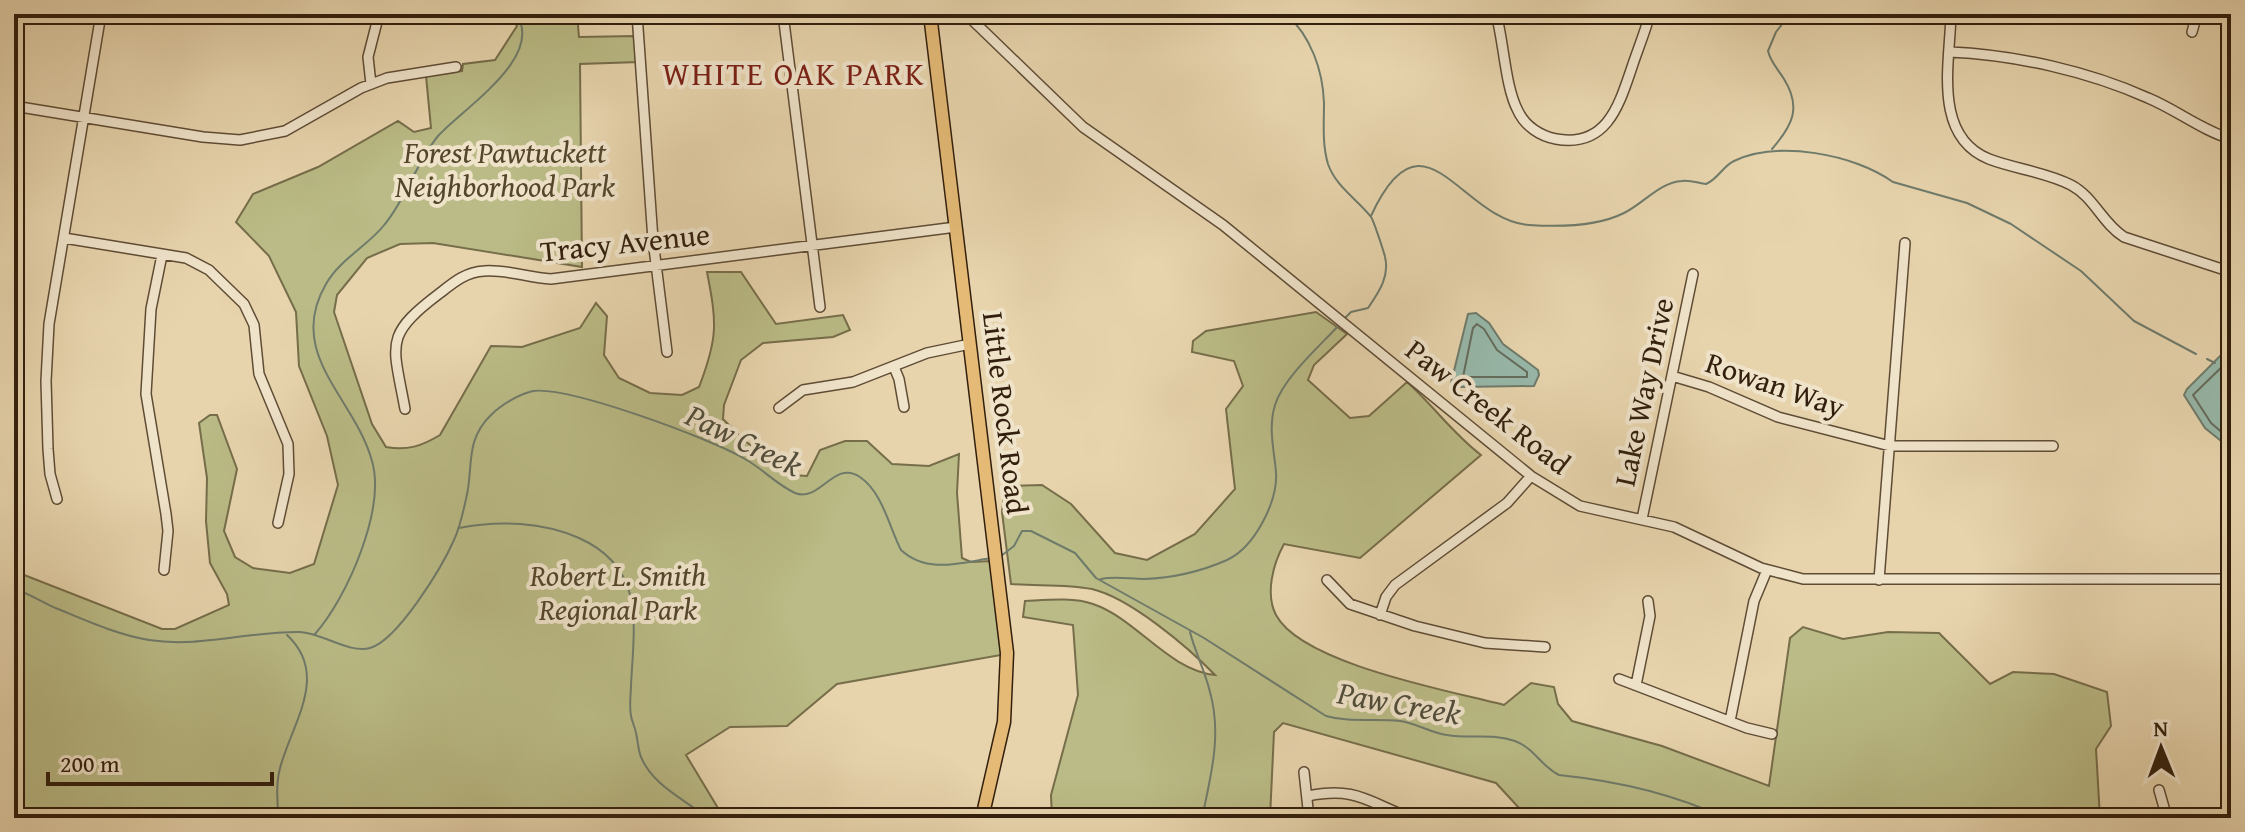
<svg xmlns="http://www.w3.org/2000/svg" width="2245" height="832" font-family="'Gentium Book Plus',serif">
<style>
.green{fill:#babb86;stroke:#766d4a;stroke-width:2}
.water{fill:#97b8aa;stroke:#6f7b6b;stroke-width:2}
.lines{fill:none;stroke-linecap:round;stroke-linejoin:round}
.shore{stroke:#646c5c;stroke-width:2}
.stream{stroke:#6f7b6b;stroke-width:2}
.minor-casing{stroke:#5f4c35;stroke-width:12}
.major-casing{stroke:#321f0d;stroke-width:15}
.minor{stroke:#efe3ca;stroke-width:9}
.major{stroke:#e4ba76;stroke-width:12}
.labels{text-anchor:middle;stroke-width:8;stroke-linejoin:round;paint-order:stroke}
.park-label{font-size:30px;font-style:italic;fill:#54462b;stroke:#efe3ca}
.street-label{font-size:30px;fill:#321f0d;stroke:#efe3ca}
.neighbourhood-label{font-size:32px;letter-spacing:2px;fill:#7a1f14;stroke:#efe3ca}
.water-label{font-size:32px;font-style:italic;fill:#504d3c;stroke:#efe3ca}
</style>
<rect width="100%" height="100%" fill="#e7d4ad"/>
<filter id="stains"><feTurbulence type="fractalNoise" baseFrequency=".0025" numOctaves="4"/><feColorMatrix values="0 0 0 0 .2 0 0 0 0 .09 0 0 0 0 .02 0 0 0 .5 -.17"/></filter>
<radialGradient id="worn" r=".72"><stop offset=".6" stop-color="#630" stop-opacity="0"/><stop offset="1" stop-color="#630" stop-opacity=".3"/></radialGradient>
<!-- green -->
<path class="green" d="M 508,14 L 577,14 L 579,37 L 636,36 L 639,62 L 580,64 L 582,267 L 433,243 L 400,244 L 367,258 L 337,295 L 334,312 L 372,424 L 386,447 C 407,451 422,446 440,435 L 491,346 L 522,347 L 580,328 L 596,303 L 607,316 L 604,355 L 619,378 L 650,393 L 682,395 L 699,387 C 718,338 717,323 707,272 L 741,272 L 776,324 L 843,315 L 850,330 L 833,337 L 763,343 L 741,360 L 724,405 L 723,419 L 745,441 L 792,475 L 807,476 L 820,450 L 845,441 L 867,441 L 892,464 L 929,466 L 959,454 L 957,493 L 962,558 L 971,562 L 991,561 L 1001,655 L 837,684 L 787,726 L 730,727 L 686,755 L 724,818 L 14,818 L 14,571 L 162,629 L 175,629 L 229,605 L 227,594 L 210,563 L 206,521 L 207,478 L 199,423 L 210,415 L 217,415 L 237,469 L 224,531 L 235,557 L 253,568 L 290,573 L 314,564 L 338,485 L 327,436 L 299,366 L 296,312 L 269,256 L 236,222 L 253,194 L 318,167 L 398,121 L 414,132 L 431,128 L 426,76 L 462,71 L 463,64 L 495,60 L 517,26 Z
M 1316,312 L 1347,334 L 1314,365 L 1308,380 L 1350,418 L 1369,416 L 1407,382 C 1433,405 1453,434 1481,455 L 1360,558 L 1284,544 C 1273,564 1265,594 1276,615 C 1302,664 1451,691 1504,705 L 1531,683 L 1554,687 L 1558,704 L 1572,721 L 1662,746 L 1769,786 L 1790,638 L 1803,627 L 1843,639 L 1888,632 L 1939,633 L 1990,684 L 2013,672 L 2054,674 L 2107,692 L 2111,726 L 2096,749 L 2100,818 L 1555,818 L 1520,809 L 1496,783 L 1283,723 L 1274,732 L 1270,818 L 1052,818 L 1051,795 L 1078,695 L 1073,625 L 1023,617 L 1025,601 C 1046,600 1073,597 1093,604 C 1137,619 1168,670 1215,675 C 1188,647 1130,598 1092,589 C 1067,584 1037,586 1011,584 L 1002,512 L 1005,486 L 1042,485 L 1071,504 L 1115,553 L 1147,560 L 1195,534 L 1235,489 L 1226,409 L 1243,386 L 1234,361 L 1192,352 L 1193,341 L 1206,331 Z"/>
<!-- water -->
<path class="water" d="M 1476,313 L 1489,323 L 1503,344 L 1538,370 L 1539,375 L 1534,386 L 1459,387 L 1451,383 L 1468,314 Z
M 2226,350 L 2231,351 L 2231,449 L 2205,428 L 2184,395 L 2187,389 Z"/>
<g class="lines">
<!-- shore -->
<path class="shore" d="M 1477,324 L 1484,329 L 1497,350 L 1527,372 L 1527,377 L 1463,377 L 1473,328 Z
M 2231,358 L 2193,395 L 2211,423 L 2231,440"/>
<!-- stream -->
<path class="stream" d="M 1286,14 C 1311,36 1323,71 1324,103 C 1324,123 1322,144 1328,164 C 1336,187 1357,199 1371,217 C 1373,219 1384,252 1385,257 C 1390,277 1378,293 1368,308 L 1351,312 L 1344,319
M 1772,149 C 1792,126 1802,108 1784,79 C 1778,69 1771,63 1768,51 L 1776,32 L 1790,14
M 1371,216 C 1424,101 1460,220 1529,225 C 1559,227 1596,227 1624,213 C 1643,204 1660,182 1682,181 C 1690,180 1698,183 1706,184 C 1718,179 1723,166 1734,161 C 1778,140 1854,154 1893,182 L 1967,203 L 2011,224 L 2081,271 L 2134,321 L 2196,354
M 2207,359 L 2215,363
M 459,528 C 498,520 543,522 579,538 C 646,568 634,625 631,685 C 631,695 629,705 631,716 C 632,722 635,727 636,733 C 638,741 638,750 641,757 C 653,786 685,799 707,818
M 1001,556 L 1014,546 L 1022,531 L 1031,531 L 1075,553 L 1096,578 L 1204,638 L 1326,716 C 1350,723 1375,718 1400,721 C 1416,723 1431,733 1447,735 C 1470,739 1493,733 1515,741 C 1534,748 1542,767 1559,775 C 1617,781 1672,793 1725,818
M 1101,579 C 1114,576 1130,579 1144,579 C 1172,578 1202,571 1227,560 C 1255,547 1278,501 1276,472 C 1274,449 1268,428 1275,405 C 1284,377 1320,346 1340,324
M 14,589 C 29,593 43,603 58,609 C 87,621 118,635 149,640 C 200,648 249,631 300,632 C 322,633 350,654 370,648 C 398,640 442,567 454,540 C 460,527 463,513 466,499 C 474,468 464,441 491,415 C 501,405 519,394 533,391 C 569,386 712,439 745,459 C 763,469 777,485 795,493 C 820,503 834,459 860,477 C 883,493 889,527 901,550 C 927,574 960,563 991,558
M 1190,632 C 1195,652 1205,671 1210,692 C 1222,735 1211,775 1202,818
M 315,634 C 347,598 386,509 372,461 C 355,398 285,354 326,284 C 340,259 368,246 385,224 C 407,197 416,163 438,136 C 462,109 546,57 516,14
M 279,818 C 277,803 276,783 280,768 C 292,723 330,675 287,635"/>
<!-- minor casing -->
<g class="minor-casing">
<path id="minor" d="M 637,14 L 653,240 L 667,352
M 783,14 L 820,307
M 966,14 L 1083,127 L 1223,225 L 1531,476 L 1580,506 L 1674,527 L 1761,568 L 1803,579 L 2231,579
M 1496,14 C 1504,42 1505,87 1518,111 C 1525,126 1540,136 1556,139 C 1607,148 1619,105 1632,67 C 1638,49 1645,32 1650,14
M 1951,14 C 1950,62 1932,136 1989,159 C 2015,169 2046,172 2071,185 C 2094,197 2102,223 2124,237 L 2231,272
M 2192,32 L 2197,14
M 1950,52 C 2016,55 2088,71 2148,98 C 2177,110 2201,130 2231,139
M 371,84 L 368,57 L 379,14
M 14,106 L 203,137 L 240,140 L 285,131 L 361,88 L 387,78 L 456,67
M 64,238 L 186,258 L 209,270 L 244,304 L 254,325 L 259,374 L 288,444 L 289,474 L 278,523
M 162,255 L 151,309 L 146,394 L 166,514 L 168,531 L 164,570
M 894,367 L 899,379 L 904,407
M 1672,376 L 1709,387 L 1778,417 L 1890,446 L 2053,446
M 779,408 L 803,390 L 853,382 L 927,353 L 970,344
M 405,409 C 393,343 383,336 440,293 C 454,282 466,272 484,271 C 506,269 529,278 551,279 L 956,227
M 57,499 L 50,474 L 48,449 L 46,381 L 49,324 L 101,14
M 1642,519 L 1693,274
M 1327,580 L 1350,604 L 1415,626 L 1485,643 L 1545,647
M 1879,580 L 1905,243
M 1380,615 L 1386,597 L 1395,585 L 1507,503 L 1531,476
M 1619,679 L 1747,728 L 1772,734
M 1636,685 L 1650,616 L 1648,601
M 1730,721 L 1754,601 L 1767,570
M 1304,772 L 1309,818
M 2159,790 L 2167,818
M 1308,796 C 1357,786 1369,803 1411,818"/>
</g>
<!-- major casing -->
<g class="major-casing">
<path id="major" d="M 930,14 L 1007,653 L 1004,722 L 982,818"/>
</g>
<!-- minor -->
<use href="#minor" class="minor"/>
<!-- major -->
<use href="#major" class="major"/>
</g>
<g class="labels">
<!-- park labels -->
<g class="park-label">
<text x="505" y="163">Forest Pawtuckett<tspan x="505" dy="34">Neighborhood Park</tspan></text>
<text x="618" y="586">Robert L. Smith<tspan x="618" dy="34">Regional Park</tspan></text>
</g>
<!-- street labels -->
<g class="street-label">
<text transform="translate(625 243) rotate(-6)" y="10">Tracy Avenue</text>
<text transform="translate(1775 385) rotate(19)" y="10">Rowan Way</text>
<text transform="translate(1644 392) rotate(-78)" y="10">Lake Way Drive</text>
<text transform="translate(1488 407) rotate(38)" y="10">Paw Creek Road</text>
<text transform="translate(1005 413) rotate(83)" y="10">Little Rock Road</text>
</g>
<!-- neighbourhood labels -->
<g class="neighbourhood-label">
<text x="794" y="85">WHITE OAK PARK</text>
</g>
<!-- water labels -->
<g class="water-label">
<text transform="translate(744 440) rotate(26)" y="11">Paw Creek</text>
<text transform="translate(1399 703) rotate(10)" y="11">Paw Creek</text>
</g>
</g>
<!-- margin -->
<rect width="2245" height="832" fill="none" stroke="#e7d4ad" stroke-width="48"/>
<rect x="16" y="16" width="2213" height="800" fill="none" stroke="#321f0d" stroke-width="4"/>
<rect x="24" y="24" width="2197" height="784" fill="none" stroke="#321f0d" stroke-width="2"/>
<!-- north arrow -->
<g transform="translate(2161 748) rotate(359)" stroke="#efe3ca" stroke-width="6" paint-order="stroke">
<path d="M0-6L14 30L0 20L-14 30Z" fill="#321f0d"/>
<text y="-12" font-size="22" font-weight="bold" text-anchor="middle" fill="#321f0d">N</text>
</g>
<!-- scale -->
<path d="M48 772v12h224v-12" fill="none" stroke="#321f0d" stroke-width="4"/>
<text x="60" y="772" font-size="24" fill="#321f0d" stroke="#efe3ca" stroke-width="6" paint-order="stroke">200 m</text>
<rect width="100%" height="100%" filter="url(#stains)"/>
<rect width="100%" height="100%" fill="url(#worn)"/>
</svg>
